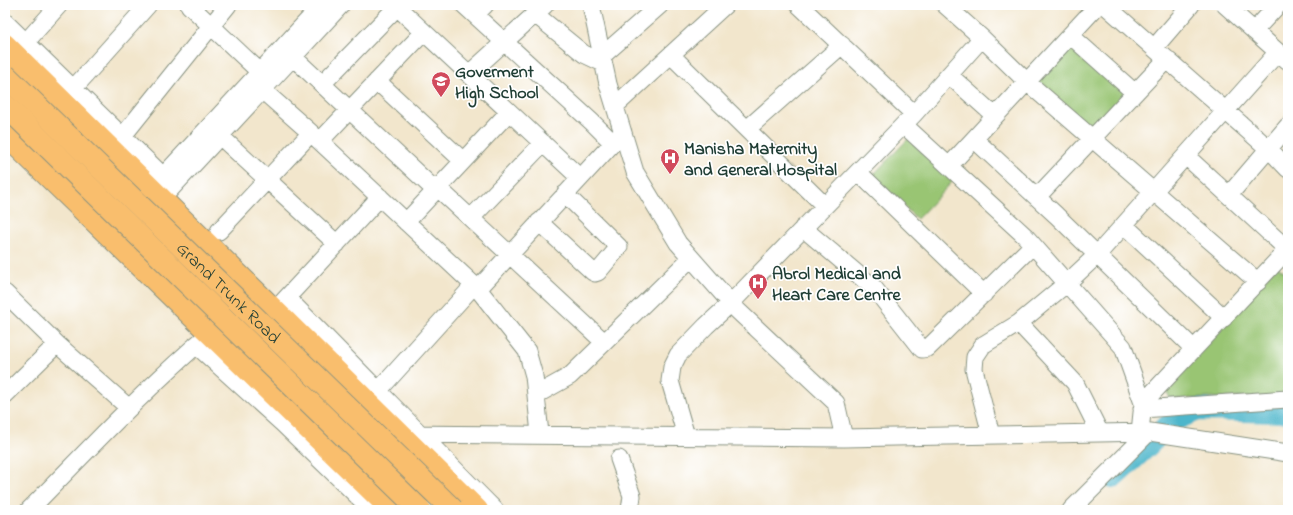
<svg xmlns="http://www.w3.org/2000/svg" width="1293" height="515" font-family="'Indie Flower',sans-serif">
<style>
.green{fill:#99c573;stroke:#5c8154}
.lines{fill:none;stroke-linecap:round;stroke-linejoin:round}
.river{stroke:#4db6cb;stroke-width:22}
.minor-casing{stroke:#889280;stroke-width:19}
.highway-casing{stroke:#889280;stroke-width:24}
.minor{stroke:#fff;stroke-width:17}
.highway{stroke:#f9be6d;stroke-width:22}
.highway-bridge-casing{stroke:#889280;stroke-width:24;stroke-linecap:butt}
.highway-bridge{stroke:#f9be6d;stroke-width:22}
.labels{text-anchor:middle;stroke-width:3.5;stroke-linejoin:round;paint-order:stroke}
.poi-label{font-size:18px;font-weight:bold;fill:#1f3d34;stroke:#fff;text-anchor:start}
.street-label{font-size:18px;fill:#1f3d34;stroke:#fff}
</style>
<rect width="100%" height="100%" fill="#fff"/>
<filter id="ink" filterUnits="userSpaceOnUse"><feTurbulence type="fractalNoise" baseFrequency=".025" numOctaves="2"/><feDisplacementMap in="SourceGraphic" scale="8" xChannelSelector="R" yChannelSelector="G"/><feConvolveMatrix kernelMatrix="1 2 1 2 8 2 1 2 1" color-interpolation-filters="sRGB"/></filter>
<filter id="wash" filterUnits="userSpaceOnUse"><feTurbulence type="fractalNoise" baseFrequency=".012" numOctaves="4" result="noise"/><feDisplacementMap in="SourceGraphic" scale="16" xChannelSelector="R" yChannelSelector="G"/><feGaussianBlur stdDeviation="0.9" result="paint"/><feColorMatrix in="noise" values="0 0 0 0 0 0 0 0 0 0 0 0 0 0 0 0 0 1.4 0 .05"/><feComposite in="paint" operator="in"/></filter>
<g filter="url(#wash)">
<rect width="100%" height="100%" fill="#f2e6cc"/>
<!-- green -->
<path class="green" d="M 1069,43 L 1125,92 L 1092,129 L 1037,80 Z
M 908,139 L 953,181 L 917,219 L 872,176 Z
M 1277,266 L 1288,274 L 1288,396 L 1170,399 L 1164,384 Z"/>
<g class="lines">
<!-- river -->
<path class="river" d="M 1113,478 L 1149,445 L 1172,421 L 1198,410 L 1288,412"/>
</g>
</g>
<g filter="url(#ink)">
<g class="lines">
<!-- minor casing -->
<g class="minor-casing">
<path id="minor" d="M 189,5 L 260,72
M 395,5 L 580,178
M 464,5 L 593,123 L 613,143
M 591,5 L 608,84 L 635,172 L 678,243 L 737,310 L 836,403 L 844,438
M 799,5 L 914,114
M 945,5 L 982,38 L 1027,82 L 1258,282
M 1105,5 L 1269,149 L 1288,169
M 1225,5 L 1288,61
M 535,14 L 584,54 L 603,63
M 475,15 L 485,5
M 5,22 L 163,176
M 1254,31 L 1278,5
M 1070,35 L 1135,93
M 26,42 L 59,5
M 1154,48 L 1191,5
M 671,55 L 825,206
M 602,56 L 660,5
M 293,57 L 436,191
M 469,74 L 545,5
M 949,75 L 995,116
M 252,81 L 311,133 L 478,289 L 527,351 L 534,376 L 540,434
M 377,81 L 463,161
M 322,84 L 397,7
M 73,89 L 148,5
M 615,106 L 725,5
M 904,125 L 1025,236 L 1123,347 L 1143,403 L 1140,432
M 747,129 L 842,45
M 220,136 L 337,244
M 122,137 L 228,5
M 974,139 L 1056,215 L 1194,349
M 320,141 L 424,32
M 1186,156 L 1288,250
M 949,166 L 1098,5
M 858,172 L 984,294
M 438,188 L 604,342
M 1229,195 L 1288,126
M 1037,197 L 1167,59
M 143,198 L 322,5
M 154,207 L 341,5
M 471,218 L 543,143
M 406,222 L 509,112
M 539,222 L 593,272 L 595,273 L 598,272 L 619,247 L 565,194
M 1124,225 L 1224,318
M 803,228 L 874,288 L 922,349 L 928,348 L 1033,245
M 219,231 L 311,133
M 478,289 L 623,132
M 5,293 L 57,344 L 129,408
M 287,298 C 357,368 425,440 495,510
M 279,306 L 380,197
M 196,345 L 282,423 L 372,510
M 379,390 L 474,285
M 5,395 L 57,344
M 536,395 L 570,376 L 691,258
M 1143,403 L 1288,249
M 1142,409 L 1288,399
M 1100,433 L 1075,383 L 1019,323 L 1066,284 L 1097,255 L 1278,52
M 991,435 L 974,369 L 975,357 L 983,345 L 1019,323
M 686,436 L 670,381 L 672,367 L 678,355 L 706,326 L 731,303 L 914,114 L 982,38
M 396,438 L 400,434 L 844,438 L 1150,432 L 1288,453
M 619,459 L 632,496 L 630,510
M 29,510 C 88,450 145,389 209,334
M 1071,510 L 1149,432"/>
</g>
<!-- highway casing -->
<g class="highway-casing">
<path id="highway" d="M 5,45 L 477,510
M 5,134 L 392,510"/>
</g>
<!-- minor -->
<use href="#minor" class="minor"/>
<!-- highway -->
<use href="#highway" class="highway"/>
<!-- highway-bridge casing -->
<g class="highway-bridge-casing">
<g id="highway-bridge">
<path id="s1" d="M 5,75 L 453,510"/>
<path d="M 5,105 L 420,510"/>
</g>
</g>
<!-- highway-bridge -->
<use href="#highway-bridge" class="highway-bridge"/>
</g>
</g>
<!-- icons -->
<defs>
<g id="school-pin" transform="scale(1)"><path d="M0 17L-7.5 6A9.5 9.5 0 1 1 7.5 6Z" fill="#d1495b" stroke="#fff"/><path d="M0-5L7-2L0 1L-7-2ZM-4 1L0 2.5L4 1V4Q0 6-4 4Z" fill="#fff"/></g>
<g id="hospital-pin" transform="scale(1)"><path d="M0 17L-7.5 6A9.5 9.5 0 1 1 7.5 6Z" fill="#d1495b" stroke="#fff"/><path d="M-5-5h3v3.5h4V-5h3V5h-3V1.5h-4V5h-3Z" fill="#fff"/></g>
</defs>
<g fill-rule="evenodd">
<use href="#school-pin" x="441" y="81"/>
<use href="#hospital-pin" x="670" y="158"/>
<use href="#hospital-pin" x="758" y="283"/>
</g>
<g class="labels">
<!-- poi labels -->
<g class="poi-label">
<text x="455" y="77">Goverment<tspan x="455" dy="21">High School</tspan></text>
<text x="684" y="154">Manisha Maternity<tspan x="684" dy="21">and General Hospital</tspan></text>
<text x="772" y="279">Abrol Medical and<tspan x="772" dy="21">Heart Care Centre</tspan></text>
</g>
<!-- street labels -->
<g class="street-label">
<text dy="6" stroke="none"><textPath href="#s1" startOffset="312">Grand Trunk Road</textPath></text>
</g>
</g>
<!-- margin -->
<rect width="1293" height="515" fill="none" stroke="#fff" stroke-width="20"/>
</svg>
